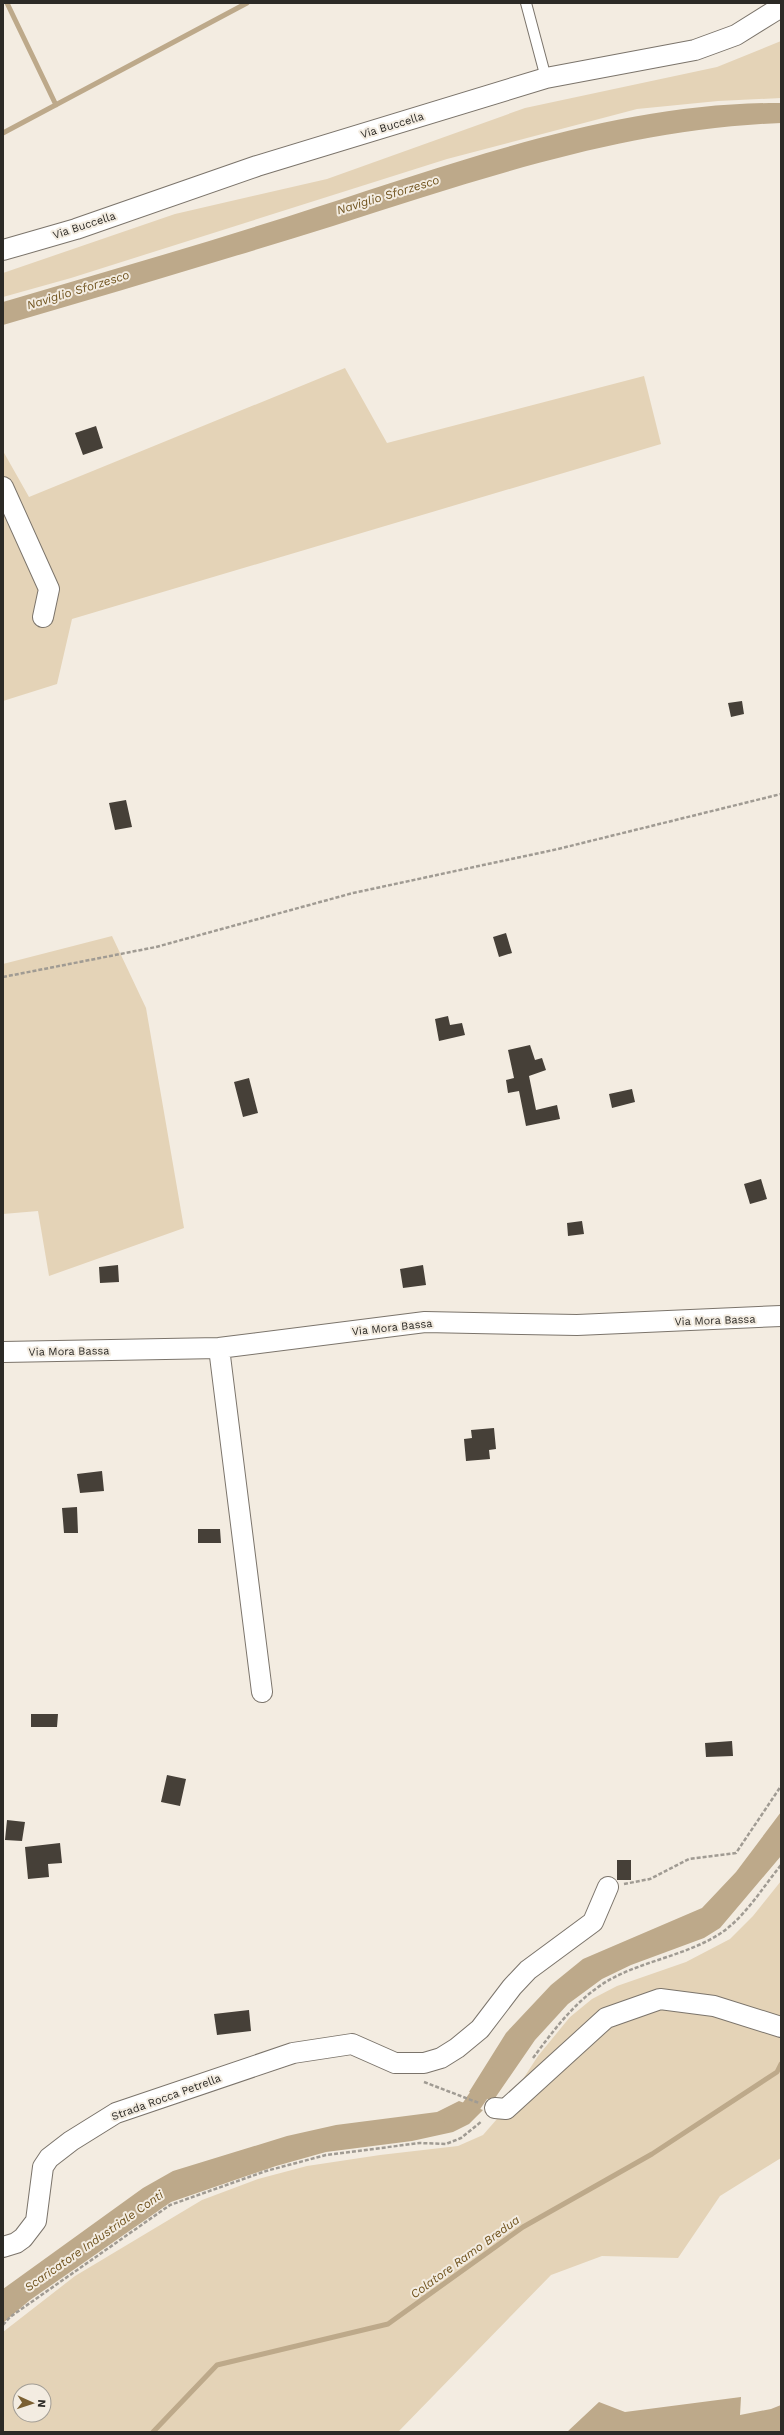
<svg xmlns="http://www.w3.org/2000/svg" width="784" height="2435" font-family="'Work Sans',sans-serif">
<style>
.green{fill:#e4d3b7;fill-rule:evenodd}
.water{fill:#bda98a}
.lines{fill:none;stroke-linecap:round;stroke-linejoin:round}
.stream{stroke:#bda98a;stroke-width:5}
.canal{stroke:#bda98a;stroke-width:18}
.building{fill:#464038}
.lane-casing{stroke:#7b746b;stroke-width:12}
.street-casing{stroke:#7b746b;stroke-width:22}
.path{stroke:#a09b93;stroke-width:2.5;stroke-dasharray:4 2;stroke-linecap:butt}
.lane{stroke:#fff;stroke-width:10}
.street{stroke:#fff;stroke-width:20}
.labels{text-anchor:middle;stroke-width:4;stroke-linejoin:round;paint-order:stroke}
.street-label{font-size:11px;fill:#2c2a26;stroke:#f3ece1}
.water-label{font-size:12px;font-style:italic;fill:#6f521d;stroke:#f3ece1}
</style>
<rect width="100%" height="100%" fill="#f3ece1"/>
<!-- green -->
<path class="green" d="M 781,41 L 781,98 L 718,101 L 637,109 L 447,159 L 71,278 L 3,297 L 3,273 L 175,214 L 327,179 L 525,108 L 717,67 Z
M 345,368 L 387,443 L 644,376 L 661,444 L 72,619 L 57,684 L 3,701 L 3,451 L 29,497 Z
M 112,936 L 146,1008 L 184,1228 L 49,1276 L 38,1211 L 3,1214 L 3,964 Z
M 781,1881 L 781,2158 L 720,2196 L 678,2258 L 602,2256 L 551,2275 L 398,2432 L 3,2432 L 3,2332 L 75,2276 L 202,2200 L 258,2179 L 307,2166 L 380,2155 L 458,2146 L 483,2135 L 497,2119 L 538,2056 L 570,2017 L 592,1999 L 617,1986 L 686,1962 L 730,1939 L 753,1916 ZM 20,2391 L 44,2391 L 44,2415 L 20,2415 Z"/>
<!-- water -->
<path class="water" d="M 781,103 L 781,123 C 626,129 479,179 333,226 C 223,260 113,293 3,325 L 3,302 C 108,271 213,241 317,207 C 465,159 623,102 781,103 Z
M 781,1812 L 781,1856 L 720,1928 L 704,1938 L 631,1965 L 602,1979 L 568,2004 L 535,2040 L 493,2101 L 469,2092 L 506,2033 L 551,1985 L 583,1959 L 702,1908 L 736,1872 Z
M 459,2101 L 483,2110 L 469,2124 L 453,2132 L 412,2141 L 326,2152 L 276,2166 L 171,2202 L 30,2300 L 3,2323 L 3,2289 L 143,2188 L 173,2171 L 287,2136 L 336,2125 L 437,2112 Z
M 741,2397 L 740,2415 L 771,2409 L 781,2405 L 781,2432 L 567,2432 L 599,2402 L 625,2412 Z"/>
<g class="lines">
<!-- stream -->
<path class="stream" d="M 7,3 L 56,105
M 3,133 L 247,3
M 153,2432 L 217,2365 L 388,2324 L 523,2227 L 652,2154 L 777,2072 L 781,2064"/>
<!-- canal -->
<path class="canal" d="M 453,2119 L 468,2111 L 492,2076"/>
</g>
<!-- building -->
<path class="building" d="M 96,426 L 103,448 L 83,455 L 75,433 Z
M 742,701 L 744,714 L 731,717 L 728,703 Z
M 126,800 L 132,827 L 115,830 L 109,803 Z
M 506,933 L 512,953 L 499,957 L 493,937 Z
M 448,1016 L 450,1025 L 462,1023 L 465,1035 L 439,1041 L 435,1019 Z
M 530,1045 L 535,1060 L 542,1058 L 546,1070 L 529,1076 L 536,1110 L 557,1105 L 560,1119 L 526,1126 L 519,1091 L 508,1093 L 506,1080 L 514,1078 L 508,1050 Z
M 249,1078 L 258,1113 L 243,1117 L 234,1082 Z
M 632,1089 L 635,1102 L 612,1108 L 609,1094 Z
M 761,1179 L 767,1199 L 750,1204 L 744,1184 Z
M 582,1221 L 584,1234 L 568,1236 L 567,1223 Z
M 118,1265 L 119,1282 L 100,1283 L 99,1267 Z
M 423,1265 L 426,1285 L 403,1288 L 400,1269 Z
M 494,1428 L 496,1449 L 489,1450 L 490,1459 L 466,1461 L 464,1439 L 472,1438 L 471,1430 Z
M 102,1471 L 104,1491 L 80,1493 L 77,1474 Z
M 77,1507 L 78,1533 L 64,1533 L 62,1508 Z
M 198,1529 L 220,1529 L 221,1543 L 198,1543 Z
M 31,1714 L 58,1714 L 57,1727 L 31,1727 Z
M 732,1741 L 733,1756 L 706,1757 L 705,1743 Z
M 167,1775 L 186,1779 L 180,1806 L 161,1802 Z
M 7,1820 L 25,1822 L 22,1841 L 5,1840 Z
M 60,1843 L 62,1863 L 48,1864 L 49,1877 L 28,1879 L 25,1847 Z
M 617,1860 L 631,1860 L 631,1880 L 617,1880 Z
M 249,2010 L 251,2031 L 217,2035 L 214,2014 Z"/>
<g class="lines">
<!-- lane casing -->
<g class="lane-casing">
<path id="lane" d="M 526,3 L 546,78"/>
</g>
<!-- street casing -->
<g class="street-casing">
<path id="street" d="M 3,250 L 76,229 L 257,166 L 546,78 L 695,50 L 736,35 L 781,7
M 3,487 L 49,589 L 43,617
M 219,1348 L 262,1692
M 3,1352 L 219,1348 L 425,1322 L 577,1325 L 781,1316
M 495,2108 L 506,2109 L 606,2018 L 660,1999 L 714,2006 L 781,2027
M 3,2247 L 16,2243 L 23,2238 L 36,2221 L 43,2167 L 49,2158 L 71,2141 L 116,2113 L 293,2053 L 352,2044 L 395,2063 L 424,2063 L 441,2058 L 457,2048 L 480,2029 L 512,1987 L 528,1970 L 593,1922 L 608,1887"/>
</g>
<!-- path -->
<path class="path" d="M 3,977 L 156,947 L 353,893 L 558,849 L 781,794
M 624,1884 L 650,1879 L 689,1859 L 736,1853 L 781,1786
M 533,2058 C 553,2031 573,2004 601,1985 C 637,1961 685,1957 721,1933 C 745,1917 763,1887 781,1865
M 424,2082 L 479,2103
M 3,2325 L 10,2317 L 170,2205 L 266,2171 L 326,2155 L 420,2143 L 446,2144 L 461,2138 L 482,2121"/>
<!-- lane -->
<use href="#lane" class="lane"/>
<!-- street -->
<use href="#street" class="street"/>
</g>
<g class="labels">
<!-- street labels -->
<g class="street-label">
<text transform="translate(392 125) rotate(-17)" y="4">Via Buccella</text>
<text transform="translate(84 225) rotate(-18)" y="4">Via Buccella</text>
<text transform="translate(715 1320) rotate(-2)" y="4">Via Mora Bassa</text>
<text transform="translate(392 1327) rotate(-6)" y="4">Via Mora Bassa</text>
<text transform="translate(69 1351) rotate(-1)" y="4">Via Mora Bassa</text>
<text transform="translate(166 2097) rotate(-20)" y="4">Strada Rocca Petrella</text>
</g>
<!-- water labels -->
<g class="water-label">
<text transform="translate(388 195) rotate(-17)" y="4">Naviglio Sforzesco</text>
<text transform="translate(78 290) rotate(-17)" y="4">Naviglio Sforzesco</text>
<text transform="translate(94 2241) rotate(-35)" y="4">Scaricatore Industriale Conti</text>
<text transform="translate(465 2257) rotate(-36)" y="4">Colatore Ramo Bredua</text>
</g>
</g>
<!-- border -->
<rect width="784" height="2435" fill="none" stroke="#2c2a26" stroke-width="8"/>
<!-- north arrow -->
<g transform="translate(32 2403) rotate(93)"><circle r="19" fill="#f3ece1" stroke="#a39e96"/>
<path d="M0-3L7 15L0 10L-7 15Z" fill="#7b6032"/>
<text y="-6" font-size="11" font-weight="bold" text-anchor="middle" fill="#2c2a26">N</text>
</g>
</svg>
